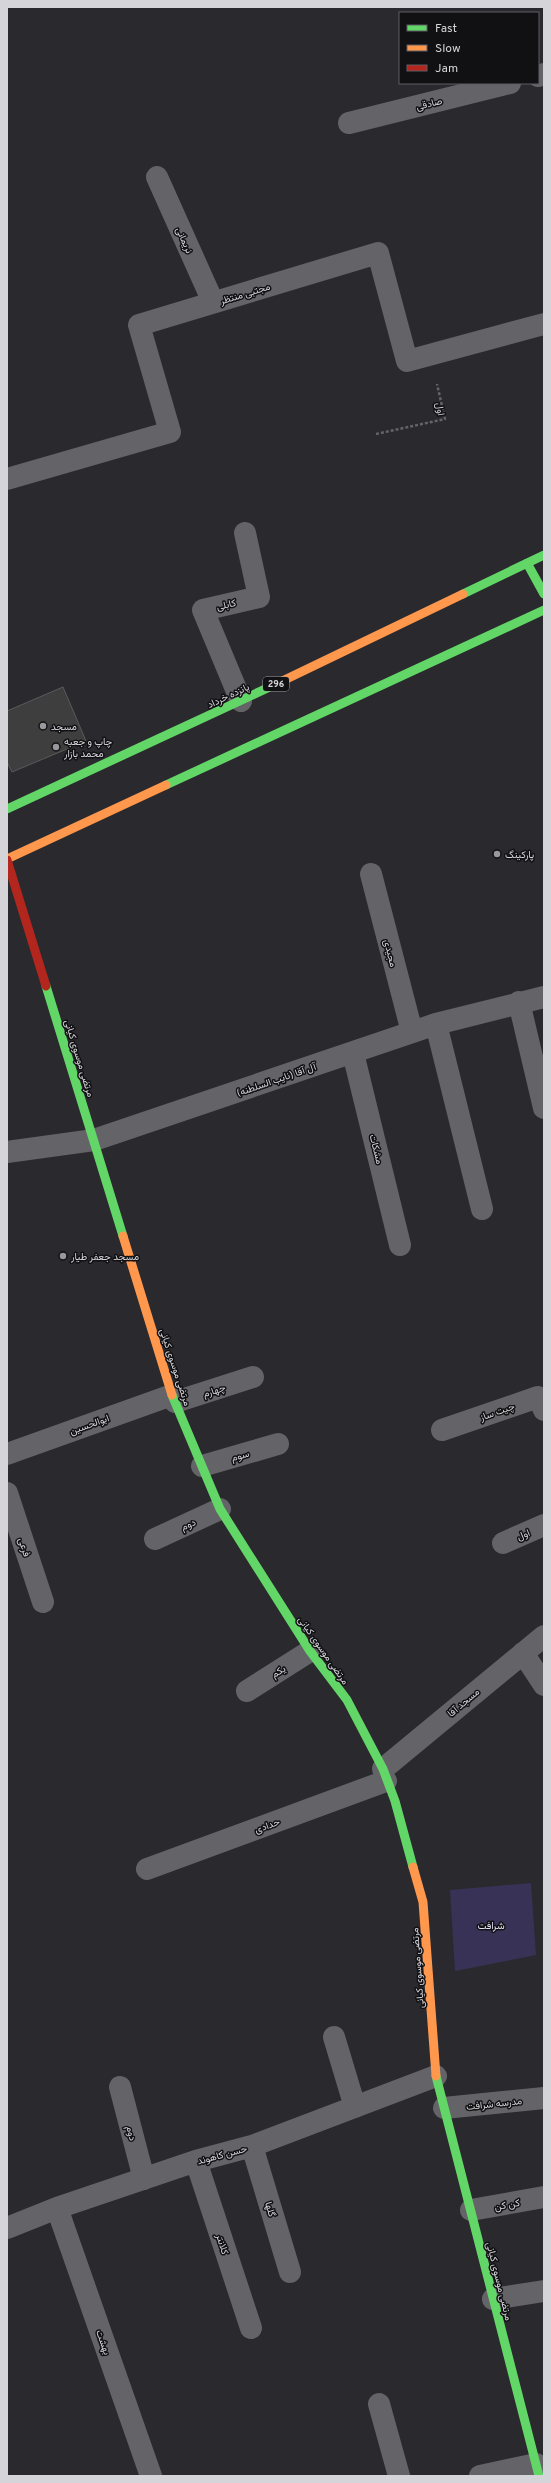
<svg xmlns="http://www.w3.org/2000/svg" width="551" height="2483" font-family="Overpass,Vazirmatn,sans-serif">
<style>
.green{fill:#393257}
.building{fill:#3f3e3f;stroke:#5b5a5b}
.lines{fill:none;stroke-linecap:round;stroke-linejoin:round}
.path{stroke:#646468;stroke-width:2.5;stroke-dasharray:3 2;stroke-linecap:butt}
.street{stroke:#646468;stroke-width:22}
.fast{stroke:#63d668;stroke-width:9}
.slow{stroke:#ff974d;stroke-width:9}
.jam{stroke:#b3261e;stroke-width:9}
.poi-dot{fill:#98989d;stroke:#111114;stroke-width:1.5}
.labels{text-anchor:middle;stroke-width:3;stroke-linejoin:round;paint-order:stroke}
.shield{fill:#111114;stroke:#9a9a9e;stroke-width:1}
.shield-label{font-size:9px;font-weight:bold;fill:#d4d4d9}
.street-label{font-size:10px;fill:#d4d4d9;stroke:#111114}
.poi-label{font-size:10px;fill:#d4d4d9;stroke:#111114;text-anchor:start}
.park-label{font-size:10px;fill:#e2e0f3;stroke:#111114}
</style>
<rect width="100%" height="100%" fill="#29292e"/>
<!-- green -->
<path class="green" d="M 531,1883 L 536,1955 L 455,1971 L 450,1890 Z"/>
<!-- building -->
<path class="building" d="M 63,687 L 86,741 L 12,772 L 7,762 L 7,711 Z"/>
<g class="lines">
<!-- path -->
<path class="path" d="M 376,434 L 445,419 L 437,384"/>
<!-- street -->
<path class="street" d="M 538,76 L 544,74
M 349,123 L 510,83
M 157,177 L 213,302
M 7,479 L 170,432 L 139,325 L 378,253 L 407,361 L 544,324
M 241,701 L 203,610 L 259,597 L 245,533
M 371,874 L 412,1032
M 519,1002 L 544,1108
M 436,1024 L 482,1209
M 353,1053 L 400,1245
M 7,1152 L 94,1140 L 436,1024 L 544,997
M 175,1402 L 253,1377
M 442,1430 L 538,1397 L 544,1410
M 7,1454 L 172,1395
M 202,1466 L 278,1444
M 7,1493 L 43,1602
M 155,1539 L 220,1509
M 503,1543 L 544,1525
M 523,1653 L 544,1685
M 247,1691 L 310,1651
M 383,1769 L 544,1636
M 147,1869 L 386,1781
M 334,2037 L 355,2107
M 120,2087 L 144,2179
M 444,2108 L 544,2098
M 252,2146 L 290,2272
M 196,2161 L 251,2328
M 57,2208 L 151,2476
M 471,2210 L 544,2197
M 7,2228 L 57,2208 L 196,2161 L 252,2146 L 436,2076
M 493,2299 L 544,2291
M 379,2404 L 399,2476
M 480,2476 L 536,2464"/>
<!-- fast -->
<path class="fast" d="M 527,563 L 544,594
M 463,594 L 544,555
M 166,785 L 544,610
M 7,809 L 274,685
M 46,986 L 123,1236
M 172,1395 L 220,1509 L 310,1651 L 347,1700 L 383,1769 L 395,1801 L 413,1867
M 436,2076 L 539,2476"/>
<!-- slow -->
<path class="slow" d="M 274,685 L 463,594
M 7,859 L 166,785
M 123,1236 L 172,1395
M 413,1867 L 423,1902 L 436,2076"/>
<!-- jam -->
<path class="jam" d="M 7,860 L 46,986"/>
</g>
<!-- markers -->
<g class="poi-dot">
<circle cx="43" cy="726" r="4"/>
<circle cx="56" cy="747" r="4"/>
<circle cx="497" cy="854" r="4"/>
<circle cx="63" cy="1256" r="4"/>
</g>
<g class="labels">
<!-- shield labels -->
<rect class="shield" x="263" y="677" width="26" height="14" rx="3"/>
<g class="shield-label">
<text x="276" y="687">296</text>
</g>
<!-- street labels -->
<g class="street-label">
<text transform="translate(429 103) rotate(-14)" y="4">صادقی</text>
<text transform="translate(185 240) rotate(66)" y="4">نریمانی</text>
<text transform="translate(245 293) rotate(-17)" y="4">مجتبی منتظر</text>
<text transform="translate(441 409) rotate(82)" y="4">اول</text>
<text transform="translate(226 604) rotate(-13)" y="4">کابلی</text>
<text transform="translate(228 695) rotate(-25)" y="4">پانزده خرداد</text>
<text transform="translate(391 953) rotate(76)" y="4">مجیدی</text>
<text transform="translate(80 1058) rotate(73)" y="4">مرتضی موسوی کیانی</text>
<text transform="translate(276 1079) rotate(-19)" y="4">آل آقا (نایب السلطنه)</text>
<text transform="translate(377 1149) rotate(76)" y="4">مشکات</text>
<text transform="translate(176 1367) rotate(72)" y="4">مرتضی موسوی کیانی</text>
<text transform="translate(214 1390) rotate(-18)" y="4">چهارم</text>
<text transform="translate(497 1411) rotate(-19)" y="4">چیت ساز</text>
<text transform="translate(89 1424) rotate(-20)" y="4">ابوالحسین</text>
<text transform="translate(240 1455) rotate(-16)" y="4">سوم</text>
<text transform="translate(188 1524) rotate(-25)" y="4">دوم</text>
<text transform="translate(523 1534) rotate(-23)" y="4">اول</text>
<text transform="translate(25 1547) rotate(72)" y="4">فرعی</text>
<text transform="translate(324 1650) rotate(55)" y="4">مرتضی موسوی کیانی</text>
<text transform="translate(278 1671) rotate(-33)" y="4">یکم</text>
<text transform="translate(463 1702) rotate(-40)" y="4">مسجد آقا</text>
<text transform="translate(267 1825) rotate(-20)" y="4">حدادی</text>
<text transform="translate(417 1968) rotate(-94)" y="4">مرتضی موسوی کیانی</text>
<text transform="translate(494 2103) rotate(-6)" y="4">مدرسه شرافت</text>
<text transform="translate(132 2133) rotate(75)" y="4">دوم</text>
<text transform="translate(222 2154) rotate(-15)" y="4">حسن کاهوند</text>
<text transform="translate(507 2204) rotate(-10)" y="4">کن کن</text>
<text transform="translate(271 2209) rotate(73)" y="4">گلها</text>
<text transform="translate(223 2244) rotate(72)" y="4">کلانتر</text>
<text transform="translate(500 2281) rotate(76)" y="4">مرتضی موسوی کیانی</text>
<text transform="translate(104 2342) rotate(71)" y="4">بهشت</text>
</g>
<!-- poi labels -->
<g class="poi-label">
<text x="51" y="730">مسجد</text>
<text x="64" y="745">چاپ و جعبه<tspan x="64" dy="12">محمد بازار</tspan></text>
<text x="505" y="858">پارکینگ</text>
<text x="71" y="1260">مسجد جعفر طیار</text>
</g>
<!-- park labels -->
<g class="park-label">
<text x="491" y="1929">شرافت</text>
</g>
</g>
<!-- border -->
<rect width="551" height="2483" fill="none" stroke="#d4d4d9" stroke-width="16"/>
<!-- legend -->
<rect x="399" y="12" width="140" height="72" fill="#111114" stroke="#5f5f63"/>
<rect x="407" y="25" width="20" height="6" fill="#63d668" stroke="#5f5f63"/>
<text x="435" y="32" font-size="12" fill="#d4d4d9">Fast</text>
<rect x="407" y="45" width="20" height="6" fill="#ff974d" stroke="#5f5f63"/>
<text x="435" y="52" font-size="12" fill="#d4d4d9">Slow</text>
<rect x="407" y="65" width="20" height="6" fill="#b3261e" stroke="#5f5f63"/>
<text x="435" y="72" font-size="12" fill="#d4d4d9">Jam</text>
</svg>
